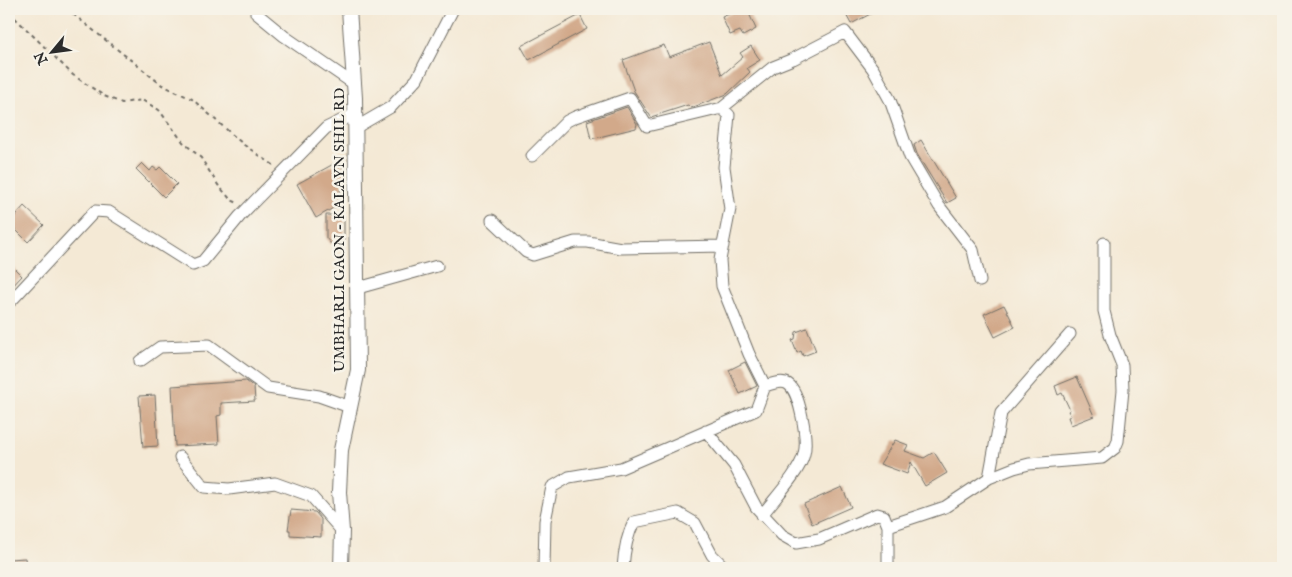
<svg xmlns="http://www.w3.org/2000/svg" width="1292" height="577" font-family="'IM FELL English',serif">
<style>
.building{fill:#d2a98a}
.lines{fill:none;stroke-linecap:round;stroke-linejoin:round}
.minor-casing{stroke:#716e66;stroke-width:13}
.tertiary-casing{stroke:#716e66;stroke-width:16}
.path{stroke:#716e66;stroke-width:2;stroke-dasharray:4 4;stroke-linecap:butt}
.minor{stroke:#fff;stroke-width:11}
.tertiary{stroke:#fff;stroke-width:14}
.labels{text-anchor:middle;stroke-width:5;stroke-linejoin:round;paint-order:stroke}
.street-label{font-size:15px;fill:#2b2b2b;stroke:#f7f3e8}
</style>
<rect width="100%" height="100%" fill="#f7f3e8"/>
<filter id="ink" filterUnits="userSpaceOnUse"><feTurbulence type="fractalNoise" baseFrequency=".02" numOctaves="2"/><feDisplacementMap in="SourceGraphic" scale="10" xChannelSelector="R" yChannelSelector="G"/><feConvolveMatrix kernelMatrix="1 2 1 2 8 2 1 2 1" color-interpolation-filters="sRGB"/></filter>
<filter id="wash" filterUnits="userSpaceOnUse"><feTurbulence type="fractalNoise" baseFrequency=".0096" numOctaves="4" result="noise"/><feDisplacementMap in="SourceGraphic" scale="20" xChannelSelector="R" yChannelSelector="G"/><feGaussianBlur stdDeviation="1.12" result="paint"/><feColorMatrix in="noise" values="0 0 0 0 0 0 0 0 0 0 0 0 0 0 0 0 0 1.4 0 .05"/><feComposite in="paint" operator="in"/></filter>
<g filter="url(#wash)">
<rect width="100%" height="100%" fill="#f4e9d5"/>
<g id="blocks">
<!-- building -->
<path class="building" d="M 741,9 L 747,9 L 756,29 L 743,36 L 740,31 L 730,35 L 722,17 Z
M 849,9 L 880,9 L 851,24 L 844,11 Z
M 580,15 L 587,29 L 529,60 L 521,46 Z
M 709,42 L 722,75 L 743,57 L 740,53 L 751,46 L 760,60 L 747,68 L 750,72 L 727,94 L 691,108 L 688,105 L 651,117 L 634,91 L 623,60 L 664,45 L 669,57 Z
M 627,107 L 637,124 L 636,128 L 591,139 L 587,121 Z
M 921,140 L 956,198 L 947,203 L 917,154 L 914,145 Z
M 339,161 L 346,174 L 345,182 L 341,184 L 344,188 L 340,190 L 344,198 L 340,200 L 342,203 L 316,218 L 297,184 Z
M 142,163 L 150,171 L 153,167 L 157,170 L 160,167 L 177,184 L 164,197 L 136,169 Z
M 24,206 L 44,225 L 28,242 L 9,223 Z
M 326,215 L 344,215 L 344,244 L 331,244 L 326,238 Z
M 9,263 L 22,276 L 9,290 Z
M 1004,305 L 1015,327 L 995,337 L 984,314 Z
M 807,328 L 816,351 L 803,356 L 801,351 L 797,353 L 792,340 L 795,339 L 796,332 Z
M 745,362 L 757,386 L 740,394 L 729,370 Z
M 1077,377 L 1094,416 L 1071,425 L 1068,417 L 1071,416 L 1068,411 L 1070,410 L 1062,393 L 1058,395 L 1055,386 Z
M 246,381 L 254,387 L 255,401 L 221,403 L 221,415 L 217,416 L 219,444 L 175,446 L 172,386 Z
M 155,395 L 158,446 L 143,447 L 139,396 Z
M 895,440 L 908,445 L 905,451 L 924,458 L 934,452 L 947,473 L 925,486 L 911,462 L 907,474 L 880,464 Z
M 842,487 L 851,507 L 812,524 L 804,504 Z
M 291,510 L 315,512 L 321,519 L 321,537 L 290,535 L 290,530 L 288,530 Z
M 25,558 L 26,568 L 9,568 L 9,559 Z"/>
</g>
</g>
<g filter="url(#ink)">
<use href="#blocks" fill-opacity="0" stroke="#716e66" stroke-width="1"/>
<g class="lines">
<!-- minor casing -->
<g class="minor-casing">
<path id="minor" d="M 256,13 L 284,36 L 354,84
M 722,108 L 773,67 L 793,59 L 845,32 L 873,69 L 890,100 L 910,157 L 939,206 L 973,250 L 980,281
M 355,128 L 391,107 L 417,79 L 453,9
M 532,156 L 567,121 L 575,117 L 630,98 L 647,126 L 722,108 L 729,115 L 724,167 L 730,209 L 720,260 L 722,286 L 749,354 L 765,386 L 756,410 L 621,468 L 569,477 L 552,487 L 545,521 L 544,568
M 492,220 L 526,252 L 533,255 L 575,242 L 588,242 L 621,248 L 723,246
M 358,288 L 437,266
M 12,300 L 95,211 L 109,212 L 193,265 L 203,261 L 240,216 L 326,128 L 355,114
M 140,361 L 160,347 L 209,345 L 268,388 L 319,396 L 350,407
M 706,431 L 734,465 L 756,507 L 782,535 L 796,543 L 819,539 L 877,514 L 884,516 L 888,526 L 888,568
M 180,457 L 204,487 L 229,489 L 275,483 L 311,496 L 342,531
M 989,478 L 1001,413 L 1070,334
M 762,515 C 774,499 800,472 804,454 C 808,440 800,392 788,384 C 782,380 771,384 765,386
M 888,526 L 945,507 L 989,478 L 1014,468 L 1029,464 L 1102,458 L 1115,448 L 1118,441 L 1123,390 L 1122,365 L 1110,335 L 1104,311 L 1104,243
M 623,568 C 624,552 626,537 634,522 L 678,513 L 695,523 L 712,555 L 725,568"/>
</g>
<!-- tertiary casing -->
<g class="tertiary-casing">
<path id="tertiary" d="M 341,568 L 342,531 L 339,492 L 341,450 L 358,370 L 355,98 L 349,9"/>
</g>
<!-- path -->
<path class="path" d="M 9,12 L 73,75 L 104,96 L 122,103 L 142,100 L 159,110 L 183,142 L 201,158 L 218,185 L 231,200 L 238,203
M 73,14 L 162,85 L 192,99 L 244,145 L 275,166"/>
<!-- minor -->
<use href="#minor" class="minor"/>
<!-- tertiary -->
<use href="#tertiary" class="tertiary"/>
</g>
</g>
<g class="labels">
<!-- street labels -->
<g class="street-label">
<text transform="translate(339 230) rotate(-90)" y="5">UMBHARLI GAON - KALAYN SHIL RD</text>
</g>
</g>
<!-- margin -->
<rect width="1292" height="577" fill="none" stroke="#f7f3e8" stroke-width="30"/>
<!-- north arrow -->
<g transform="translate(52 52) rotate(241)" stroke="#f7f3e8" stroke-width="4" paint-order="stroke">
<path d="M0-4L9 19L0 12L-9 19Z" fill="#2b2b2b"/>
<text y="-8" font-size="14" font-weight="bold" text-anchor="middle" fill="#2b2b2b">N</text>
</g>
</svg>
